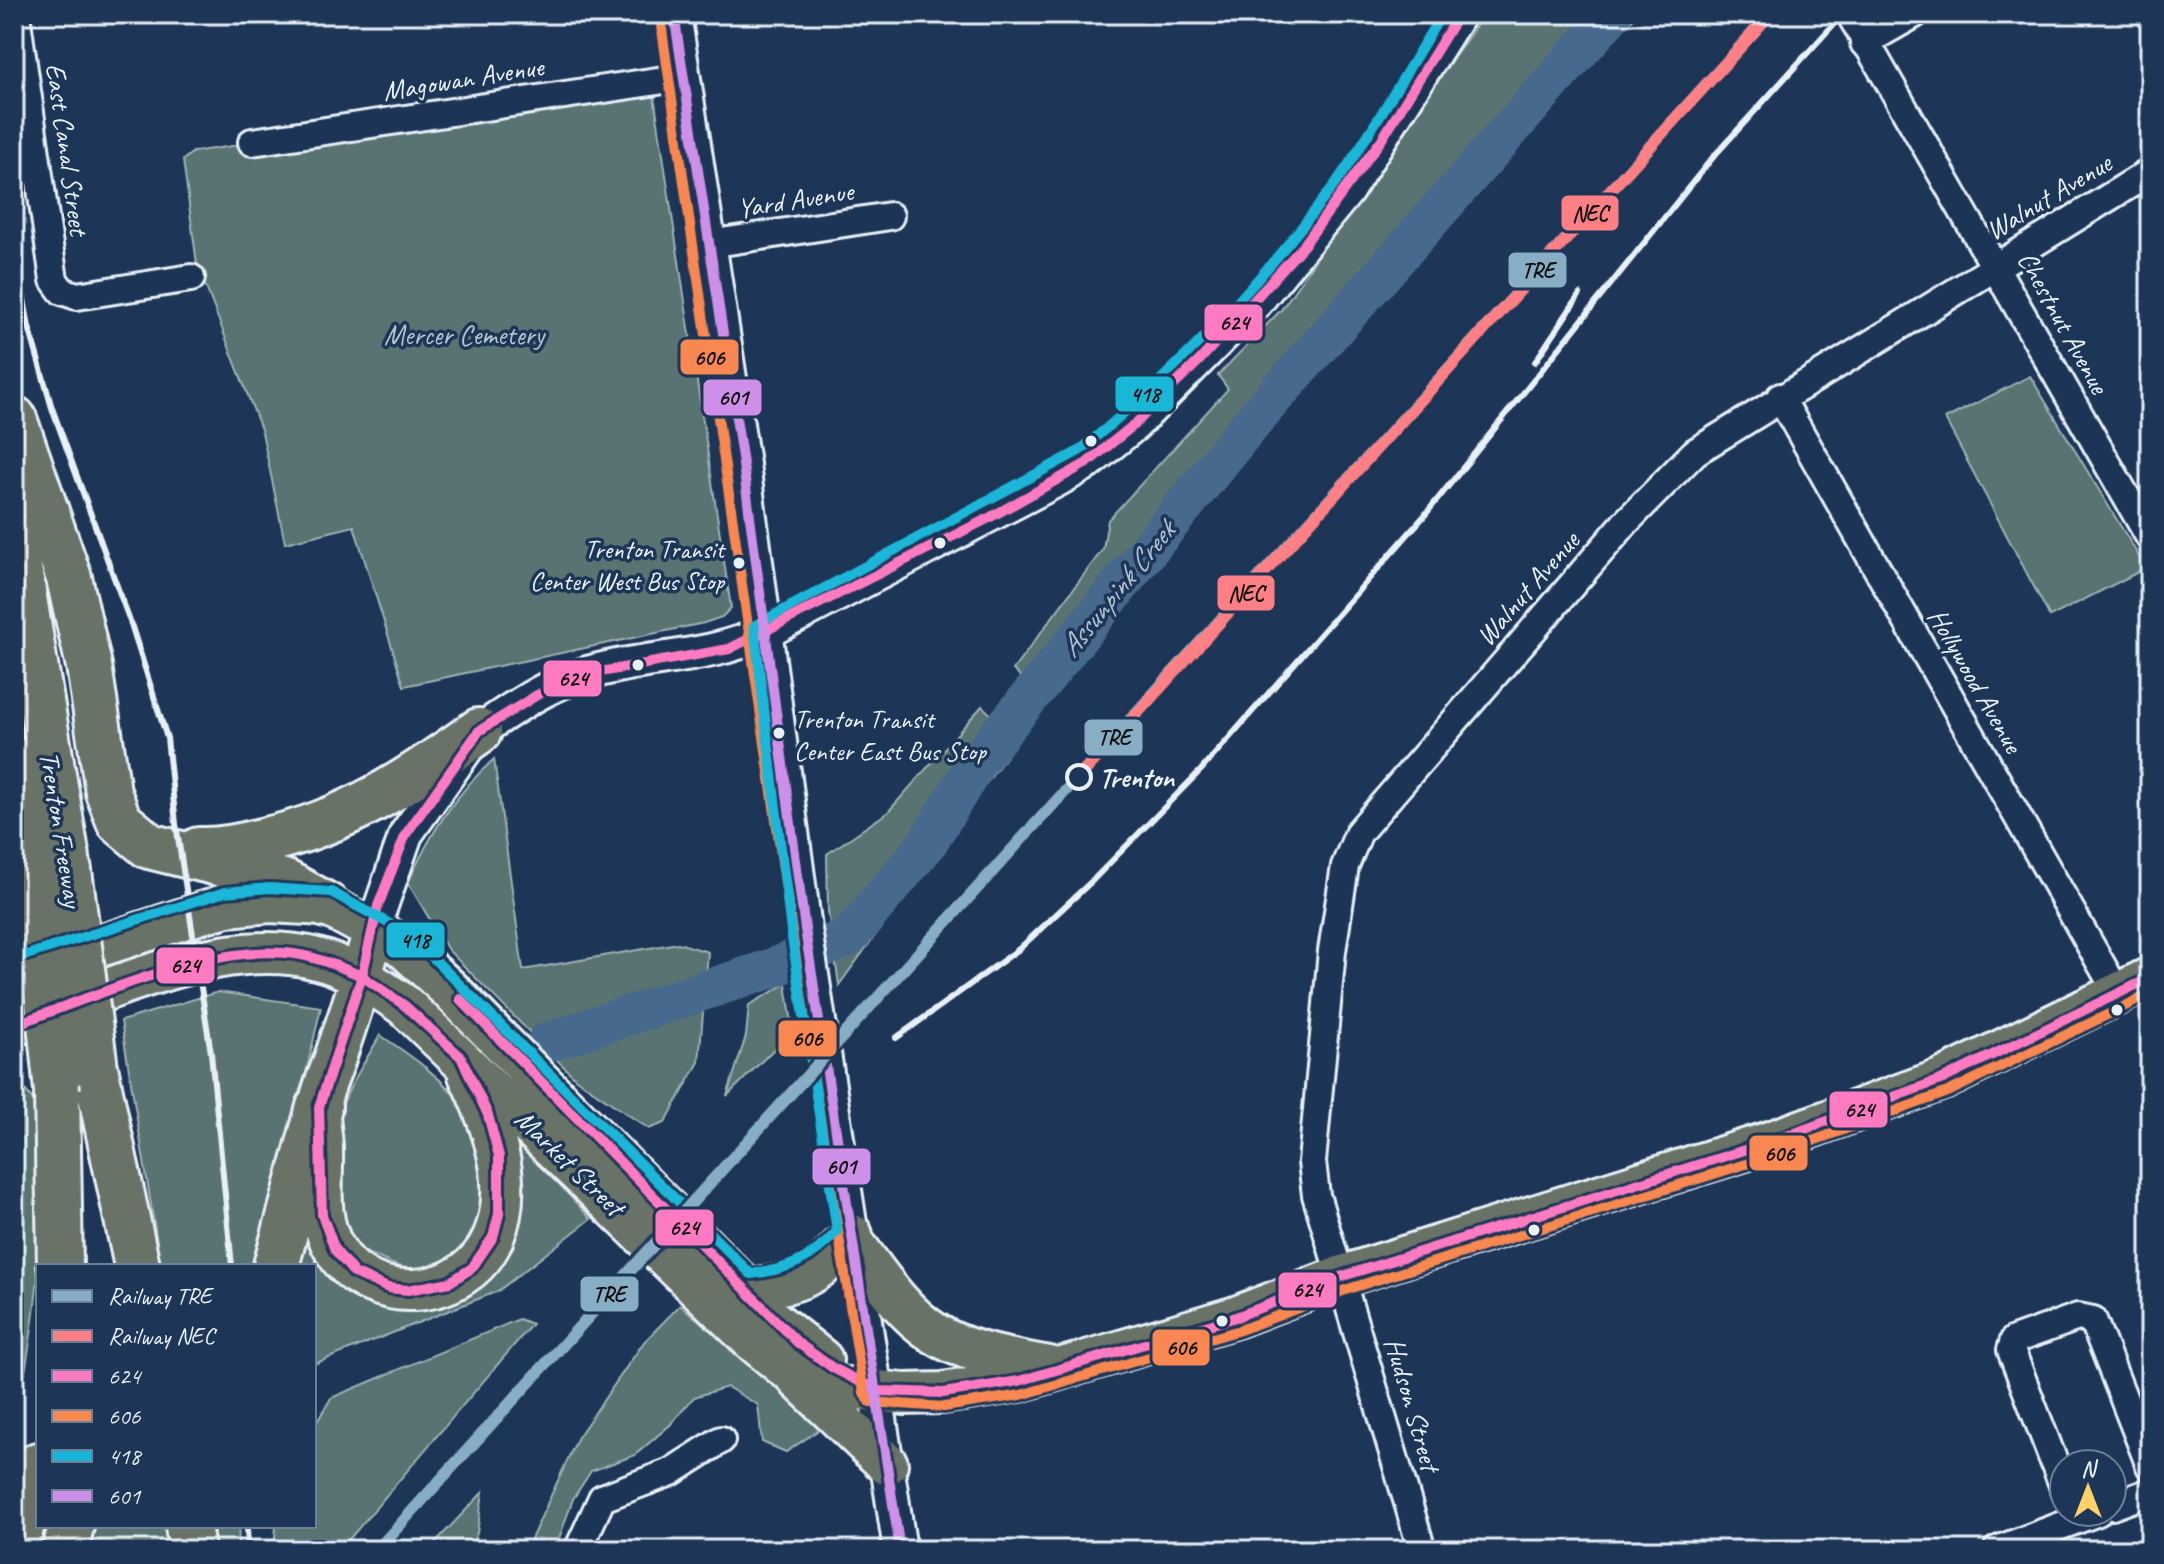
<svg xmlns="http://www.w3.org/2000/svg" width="2164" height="1564" font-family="Caveat,sans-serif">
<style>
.green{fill:#587371;stroke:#a0b2b4;stroke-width:2}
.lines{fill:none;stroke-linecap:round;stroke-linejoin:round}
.river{stroke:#46698d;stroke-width:40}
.minor-casing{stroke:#e8f1f8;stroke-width:32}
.tertiary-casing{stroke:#e8f1f8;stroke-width:38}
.primary-casing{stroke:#e8f1f8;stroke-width:46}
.motorway-casing{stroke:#e8f1f8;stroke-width:50}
.minor{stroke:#1d3557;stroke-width:26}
.tertiary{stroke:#1d3557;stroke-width:32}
.primary{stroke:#697266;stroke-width:40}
.motorway{stroke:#697266;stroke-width:44}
.rail{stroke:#e8f1f8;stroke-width:6}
.motorway-bridge-casing{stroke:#e8f1f8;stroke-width:50;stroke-linecap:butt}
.motorway-bridge{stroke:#697266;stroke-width:44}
.bus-1-casing{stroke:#1d3557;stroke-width:16}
.bus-2-casing{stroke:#1d3557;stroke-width:16}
.bus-3-casing{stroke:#1d3557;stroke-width:16}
.bus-4-casing{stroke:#1d3557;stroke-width:16}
.bus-1{stroke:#fe7ac1;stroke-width:10}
.bus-2{stroke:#f88751;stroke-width:10}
.bus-3{stroke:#1ab6d8;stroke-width:10}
.bus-4{stroke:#ce8fe9;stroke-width:10}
.rail-1-casing{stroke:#1d3557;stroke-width:18}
.rail-2-casing{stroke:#1d3557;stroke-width:18}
.rail-1{stroke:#88aec5;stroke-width:12}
.rail-2{stroke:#ff8084;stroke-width:12}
.bus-dot{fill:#e8f1f8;stroke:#1d3557;stroke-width:3}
.stop-dot{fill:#1d3557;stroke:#e8f1f8;stroke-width:4}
.labels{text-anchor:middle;stroke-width:7;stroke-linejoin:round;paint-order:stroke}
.bus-label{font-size:26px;fill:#e8f1f8;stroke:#1d3557;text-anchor:end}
.street-label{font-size:28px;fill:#e8f1f8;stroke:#1d3557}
.park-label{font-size:28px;fill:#b6c5c9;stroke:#1d3557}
.stop-label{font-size:28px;font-weight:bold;fill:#e8f1f8;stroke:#1d3557;text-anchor:start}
.water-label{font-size:30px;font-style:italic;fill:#afc1d3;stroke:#1d3557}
.line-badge{stroke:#1d3557;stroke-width:3}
.pale-badge-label{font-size:22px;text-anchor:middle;font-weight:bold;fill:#111}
</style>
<rect width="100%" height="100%" fill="#1d3557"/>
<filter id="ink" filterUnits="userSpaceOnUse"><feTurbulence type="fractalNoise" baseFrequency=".0125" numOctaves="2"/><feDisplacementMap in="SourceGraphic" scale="16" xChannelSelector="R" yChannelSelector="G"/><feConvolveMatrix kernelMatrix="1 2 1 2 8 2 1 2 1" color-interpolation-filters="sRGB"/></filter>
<g filter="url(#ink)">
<!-- green -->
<path class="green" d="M 1484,14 L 1637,14 L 1231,463 L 1047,703 L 1013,670 L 1103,549 L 1108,520 L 1228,389 L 1218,375 L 1281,310 Z
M 652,82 L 731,608 L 722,617 L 704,623 L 404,686 L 354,526 L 285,543 L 262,432 L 197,264 L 183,160 L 193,152 Z
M 2030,376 L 2146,568 L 2050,617 L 1945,419 Z
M 982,706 L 1018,740 L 839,985 L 828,912 L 827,854 L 888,812 Z
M 494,759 L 523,970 L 678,943 L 708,952 L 699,1062 L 665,1123 L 649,1129 L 576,1079 L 448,950 L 408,883 C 430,834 454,795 494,759 Z
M 786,984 L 793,1030 L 727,1096 L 746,1036 L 749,1005 Z
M 218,992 L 321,1007 L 262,1266 L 161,1266 L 121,1021 Z
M 380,1035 C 410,1055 447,1080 466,1111 C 496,1160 495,1238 437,1265 C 418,1275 397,1267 379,1258 C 371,1254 359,1251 353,1244 C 320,1209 328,1141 345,1099 C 354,1077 369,1056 380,1035 Z
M 14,1084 L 21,1085 L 50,1120 C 42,1222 39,1323 14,1423 Z
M 523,1145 L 591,1219 L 498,1291 L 314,1364 L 314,1266 L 284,1266 L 293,1227 L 318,1247 L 452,1296 Z
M 680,1305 L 826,1425 L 786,1452 L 762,1442 L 758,1405 L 727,1387 L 694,1397 L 670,1425 L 635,1455 L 591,1471 L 573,1499 L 555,1550 L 526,1550 L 578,1437 L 644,1342 Z
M 519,1319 L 532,1324 L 340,1550 L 274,1550 L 276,1526 L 314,1526 L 314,1427 L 331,1398 Z
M 483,1492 L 477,1533 L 470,1550 L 428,1550 Z
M 95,1526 L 165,1526 L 167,1544 L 164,1550 L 91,1550 Z
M 213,1526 L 239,1526 L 238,1550 L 216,1550 Z"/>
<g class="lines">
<!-- river -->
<path class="river" d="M 547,1042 L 770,969 L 849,937 L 926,845 L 977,762 L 1251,423 L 1612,14"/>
<!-- minor casing -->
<g class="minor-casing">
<path id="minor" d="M 16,14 L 54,280 L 62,291 L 77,296 L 191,278
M 1850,14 L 2150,538
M 1864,43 L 1915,14
M 252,142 L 684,77
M 709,244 L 890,216
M 1780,397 L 2118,994
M 2064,1488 L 2011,1350 L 2014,1340 L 2078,1317 L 2093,1320 L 2150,1466
M 2112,1506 L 2150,1492
M 578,1550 L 602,1498 L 671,1472 L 721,1440
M 1422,1550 L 1316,1195 L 1312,1162 L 1332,951 L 1345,866 L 1359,832 L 1626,522 L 1695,452 L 2150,172
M 1997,1550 L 2098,1512"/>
</g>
<!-- tertiary casing -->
<g class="tertiary-casing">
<path id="tertiary" d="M 674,14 L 742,457 L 805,929 L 900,1550
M 373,929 L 406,834 L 479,731 C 511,710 544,686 581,675 C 645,655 704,661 766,632 L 1057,480 L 1087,463 L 1135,424 L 1256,302 L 1347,191 L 1459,14"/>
</g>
<!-- primary casing -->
<g class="primary-casing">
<path id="primary" d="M 368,951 C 359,989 346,1025 334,1061 C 329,1075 321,1092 319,1107 C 318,1121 322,1136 322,1149 C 323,1183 316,1219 335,1250 C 371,1309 466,1301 493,1238 C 516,1184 492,1124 469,1075
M 14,974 L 201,913 L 227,906 L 269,902 L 326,905 L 401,945 L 447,987 L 746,1289 L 771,1319 L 822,1360
M 14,1025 C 103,993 222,934 317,959 C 350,967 376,986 404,1005 L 751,1339 L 786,1368 L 839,1387 L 904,1394 L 943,1393 L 1019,1381 L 1236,1317 L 1343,1276 L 1767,1143 L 1943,1079 L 2150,978
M 854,1243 C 922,1338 934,1346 1049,1367
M 746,1289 C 800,1284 818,1276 852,1235
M 798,1379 L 887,1464"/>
</g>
<!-- motorway casing -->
<g class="motorway-casing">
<path id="motorway" d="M 14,419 L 69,578 L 89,666 L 108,792 L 119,821 L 149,846 L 254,872 L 286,883 L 326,905
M 14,537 L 69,871
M 14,760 L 34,869
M 199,850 C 222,851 245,845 266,840 C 351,821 409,780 479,731
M 95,1068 L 137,1266
M 57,1091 L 60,1266
M 276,1266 L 319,1107
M 15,1550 L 38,1465
M 65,1550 L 71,1526"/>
</g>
<!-- minor -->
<use href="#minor" class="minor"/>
<!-- tertiary -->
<use href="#tertiary" class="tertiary"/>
<!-- primary -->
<use href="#primary" class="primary"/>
<!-- motorway -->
<use href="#motorway" class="motorway"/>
<!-- rail -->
<path class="rail" d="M 14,244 L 29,327 L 52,408 L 132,627 L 167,738 L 176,824 L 211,1053 L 232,1266
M 1535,362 L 1580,294
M 896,1038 L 1019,949 L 1093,880 L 1201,770 L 1425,515 L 1714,156 L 1843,14
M 247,1526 L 248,1550"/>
<!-- motorway-bridge casing -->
<g class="motorway-bridge-casing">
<path id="motorway-bridge" d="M 34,869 L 57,1091
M 69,871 L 95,1068
M 188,1526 L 192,1550"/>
</g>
<!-- motorway-bridge -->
<use href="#motorway-bridge" class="motorway-bridge"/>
<!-- bus-1 casing -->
<g class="bus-1-casing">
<path id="bus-1" d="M 362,976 L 404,1005 L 461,1057 L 488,1115 L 499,1156 L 499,1214 L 493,1237 L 472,1268 L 450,1282 L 408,1290 L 388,1288 L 354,1273 L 335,1250 L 322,1215 L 319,1107 Z
M 362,976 L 378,906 L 406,834 L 479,731 L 537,695 L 578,676 L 729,649 L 989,518 L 1087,463 L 1135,424 L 1200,360 L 1303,246 L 1382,139 L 1459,14
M 460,999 L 798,1343 L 833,1368 L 878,1391 L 943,1393 L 1019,1381 L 1236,1317 L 1343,1276 L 1767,1143 L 1943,1079 L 2150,978
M 14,1025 C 92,998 204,946 286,953 C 313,955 337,966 362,976"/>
</g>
<!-- bus-2 casing -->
<g class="bus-2-casing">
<path id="bus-2" d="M 660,16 L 809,1049 L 864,1393 L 870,1402 L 944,1407 L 1021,1395 L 1240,1330 L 1348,1289 L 1771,1156 L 1948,1092 L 2150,994"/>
</g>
<!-- bus-3 casing -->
<g class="bus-3-casing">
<path id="bus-3" d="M 14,959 L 225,892 L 269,888 L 331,892 L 410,935 L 751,1274 C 788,1270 813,1259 837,1231 L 791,931 L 754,626 L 1079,451 C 1174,374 1262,282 1335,184 C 1374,130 1407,70 1442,14"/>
</g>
<!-- bus-4 casing -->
<g class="bus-4-casing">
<path id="bus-4" d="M 674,14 L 742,457 L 805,929 L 900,1550"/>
</g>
<!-- bus-1 -->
<use href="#bus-1" class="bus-1"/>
<!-- bus-2 -->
<use href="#bus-2" class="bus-2"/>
<!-- bus-3 -->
<use href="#bus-3" class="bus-3"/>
<!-- bus-4 -->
<use href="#bus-4" class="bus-4"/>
<!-- rail-1 casing -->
<g class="rail-1-casing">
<path id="rail-1" d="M 377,1550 L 1770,14"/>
</g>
<!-- rail-2 casing -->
<g class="rail-2-casing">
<path id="rail-2" d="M 1074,783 L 1762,23"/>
</g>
<!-- rail-1 -->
<use href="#rail-1" class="rail-1"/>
<!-- rail-2 -->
<use href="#rail-2" class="rail-2"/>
</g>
</g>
<!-- markers -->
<g class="bus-dot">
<circle cx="1091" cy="441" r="7"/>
<circle cx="940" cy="543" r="7"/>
<circle cx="739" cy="563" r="7"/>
<circle cx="638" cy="665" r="7"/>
<circle cx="779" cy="733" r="7"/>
<circle cx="2117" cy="1010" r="7"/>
<circle cx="1534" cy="1230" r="7"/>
<circle cx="1222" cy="1321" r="7"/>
</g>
<circle class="stop-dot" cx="1079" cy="777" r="12"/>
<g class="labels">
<!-- bus labels -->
<g class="bus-label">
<text x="724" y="558">Trenton Transit<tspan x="724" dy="32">Center West Bus Stop</tspan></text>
<text x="794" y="728" text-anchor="start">Trenton Transit<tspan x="794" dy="32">Center East Bus Stop</tspan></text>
</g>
<!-- street labels -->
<g class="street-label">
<text transform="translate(463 78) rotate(-9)" y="10">Magowan Avenue</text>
<text transform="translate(68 149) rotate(82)" y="10">East Canal Street</text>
<text transform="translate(2048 196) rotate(-31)" y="10">Walnut Avenue</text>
<text transform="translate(795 199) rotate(-9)" y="10">Yard Avenue</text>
<text transform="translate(2064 322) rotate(61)" y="10">Chestnut Avenue</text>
<text transform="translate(1527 588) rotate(-49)" y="10">Walnut Avenue</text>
<text transform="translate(1976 680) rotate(60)" y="10">Hollywood Avenue</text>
<text transform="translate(62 829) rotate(81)" y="10">Trenton Freeway</text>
<text transform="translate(570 1162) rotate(44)" y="10">Market Street</text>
<text transform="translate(1413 1404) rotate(74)" y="10">Hudson Street</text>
</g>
<!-- park labels -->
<g class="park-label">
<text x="464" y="344">Mercer Cemetery</text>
</g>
<!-- stop labels -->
<g class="stop-label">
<text x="1099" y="787">Trenton</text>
</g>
<!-- water labels -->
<g class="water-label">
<text transform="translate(1117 589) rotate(-51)" y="10">Assunpink Creek</text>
</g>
</g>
<g class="line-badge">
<rect x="1560" y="194" width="60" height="38" rx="8" fill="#ff8084"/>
<rect x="1507" y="251" width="61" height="38" rx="8" fill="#88aec5"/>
<rect x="1203" y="303" width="61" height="39" rx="8" fill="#fe7ac1"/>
<rect x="679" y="338" width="61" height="38" rx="8" fill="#f88751"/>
<rect x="1114" y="375" width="61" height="38" rx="8" fill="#1ab6d8"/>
<rect x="702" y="378" width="61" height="39" rx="8" fill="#ce8fe9"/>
<rect x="1216" y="574" width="60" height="38" rx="8" fill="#ff8084"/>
<rect x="542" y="659" width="61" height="39" rx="8" fill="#fe7ac1"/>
<rect x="1083" y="718" width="61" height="39" rx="8" fill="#88aec5"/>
<rect x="385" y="921" width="61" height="38" rx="8" fill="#1ab6d8"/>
<rect x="155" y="946" width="61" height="39" rx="8" fill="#fe7ac1"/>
<rect x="777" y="1019" width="61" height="39" rx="8" fill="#f88751"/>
<rect x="1828" y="1090" width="61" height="39" rx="8" fill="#fe7ac1"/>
<rect x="1748" y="1134" width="61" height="38" rx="8" fill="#f88751"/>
<rect x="811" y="1147" width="61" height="39" rx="8" fill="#ce8fe9"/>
<rect x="654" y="1208" width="61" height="39" rx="8" fill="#fe7ac1"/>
<rect x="1277" y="1271" width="61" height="38" rx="8" fill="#fe7ac1"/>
<rect x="579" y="1275" width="61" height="38" rx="8" fill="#88aec5"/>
<rect x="1151" y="1328" width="60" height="39" rx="8" fill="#f88751"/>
</g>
<g class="pale-badge-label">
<text x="1590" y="221">NEC</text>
<text x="1538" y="278">TRE</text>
<text x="1234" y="330">624</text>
<text x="709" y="365">606</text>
<text x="1145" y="402">418</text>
<text x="733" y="405">601</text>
<text x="1246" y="601">NEC</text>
<text x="573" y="686">624</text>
<text x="1114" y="745">TRE</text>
<text x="415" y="948">418</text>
<text x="185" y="973">624</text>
<text x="807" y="1046">606</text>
<text x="1859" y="1117">624</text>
<text x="1779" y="1161">606</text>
<text x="841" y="1174">601</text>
<text x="684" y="1235">624</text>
<text x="1307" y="1297">624</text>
<text x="609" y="1302">TRE</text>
<text x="1181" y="1355">606</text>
</g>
<!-- margin -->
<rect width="2164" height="1564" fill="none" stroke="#1d3557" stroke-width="48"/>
<rect x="24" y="24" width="2116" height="1516" fill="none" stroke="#e8f1f8" stroke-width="3" filter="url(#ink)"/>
<!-- legend -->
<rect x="36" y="1264" width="280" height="264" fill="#1d3557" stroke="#6e8097" stroke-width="2"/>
<rect x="52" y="1290" width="40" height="12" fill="#88aec5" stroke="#6e8097" stroke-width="2"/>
<text x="108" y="1304" font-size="24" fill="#e8f1f8">Railway TRE</text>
<rect x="52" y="1330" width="40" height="12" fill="#ff8084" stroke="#6e8097" stroke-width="2"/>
<text x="108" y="1344" font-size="24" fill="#e8f1f8">Railway NEC</text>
<rect x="52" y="1370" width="40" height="12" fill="#fe7ac1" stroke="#6e8097" stroke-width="2"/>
<text x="108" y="1384" font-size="24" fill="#e8f1f8">624</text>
<rect x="52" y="1410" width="40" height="12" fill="#f88751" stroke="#6e8097" stroke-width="2"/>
<text x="108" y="1424" font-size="24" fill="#e8f1f8">606</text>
<rect x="52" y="1450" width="40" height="12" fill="#1ab6d8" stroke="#6e8097" stroke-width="2"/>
<text x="108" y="1464" font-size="24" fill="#e8f1f8">418</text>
<rect x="52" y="1490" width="40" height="12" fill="#ce8fe9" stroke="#6e8097" stroke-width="2"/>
<text x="108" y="1504" font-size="24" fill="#e8f1f8">601</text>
<!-- north arrow -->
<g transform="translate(2088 1488)"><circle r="38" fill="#1d3557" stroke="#6e8097" stroke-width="2"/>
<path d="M0-6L14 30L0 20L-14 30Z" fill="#ffd166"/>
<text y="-12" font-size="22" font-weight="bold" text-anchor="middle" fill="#e8f1f8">N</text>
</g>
</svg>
